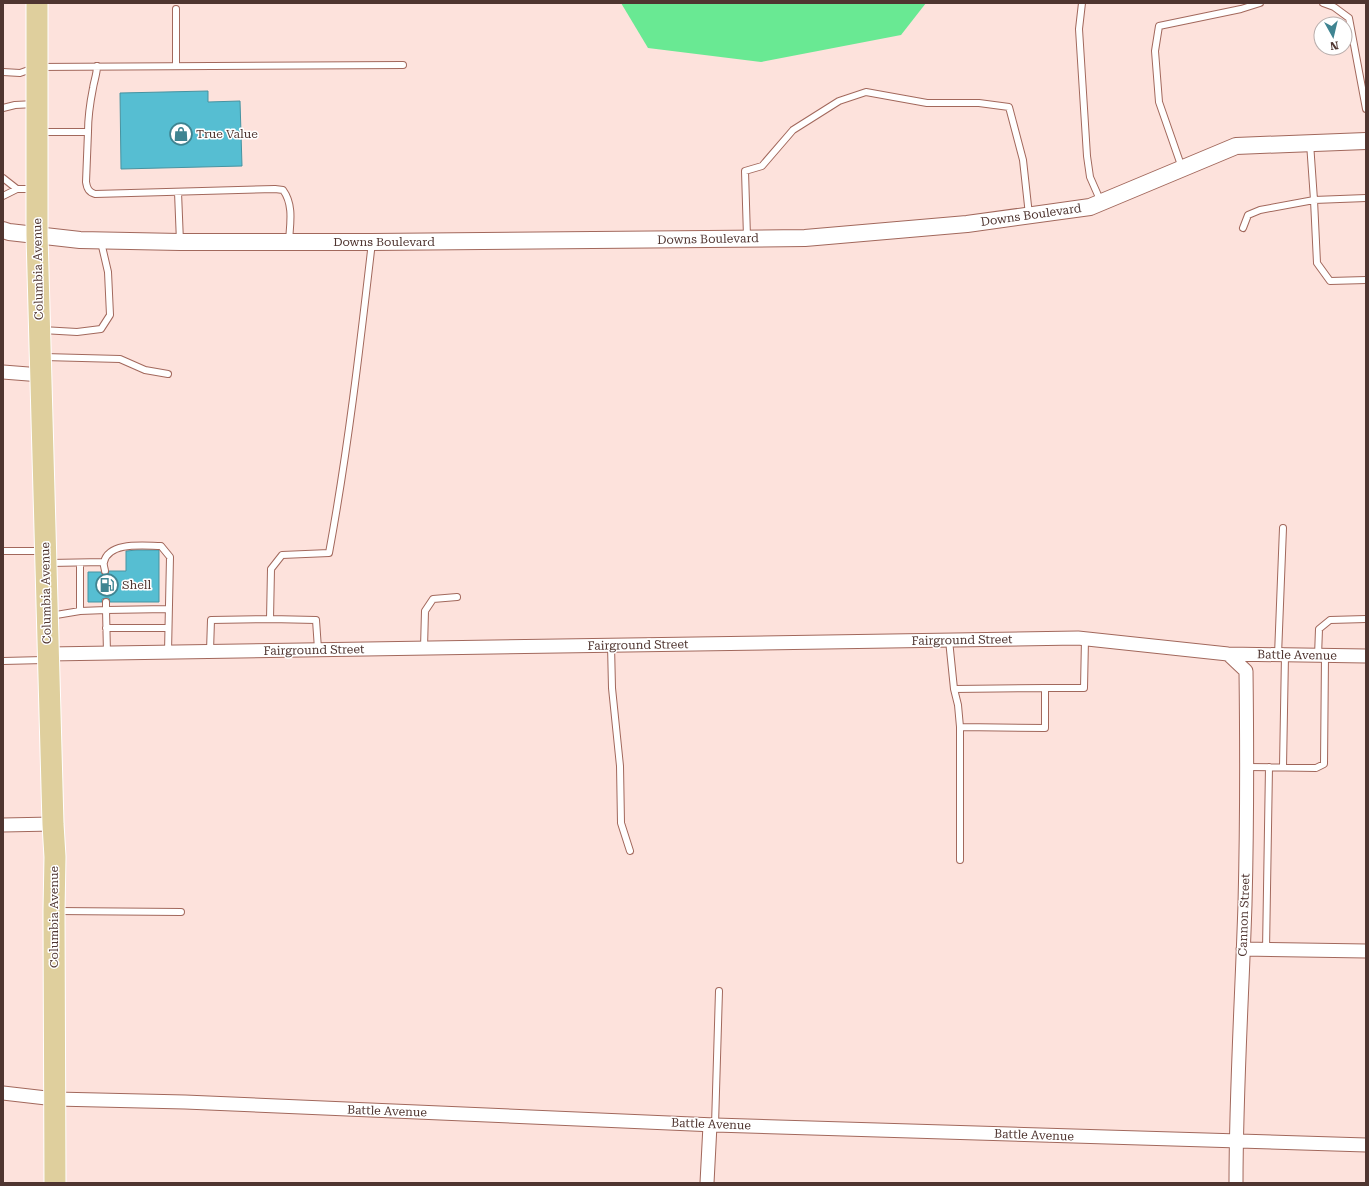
<svg xmlns="http://www.w3.org/2000/svg" width="1369" height="1186" font-family="'Roboto Serif',serif">
<style>
.water{fill:#69e993}
.building{fill:#56bed2;stroke:#4793a1}
.lines{fill:none;stroke-linecap:round;stroke-linejoin:round}
.service-casing{stroke:#a2685c;stroke-width:8}
.minor-casing{stroke:#a2685c;stroke-width:15}
.tertiary-casing{stroke:#a2685c;stroke-width:18}
.primary-casing{stroke:#fff;stroke-width:23}
.service{stroke:#fff;stroke-width:6}
.minor{stroke:#fff;stroke-width:13}
.tertiary{stroke:#fff;stroke-width:16}
.primary{stroke:#dfcf9d;stroke-width:21}
.labels{text-anchor:middle;stroke-width:3;stroke-linejoin:round;paint-order:stroke}
.poi-label{font-size:12px;fill:#4f3530;stroke:#fff;text-anchor:start}
.street-label{font-size:12px;fill:#4f3530;stroke:#fff}
</style>
<rect width="100%" height="100%" fill="#fde2dc"/>
<!-- water -->
<path class="water" d="M 621,3 L 926,3 L 901,35 L 761,62 L 648,48 Z"/>
<!-- building -->
<path class="building" d="M 208,91 L 208,102 L 240,101 L 242,166 L 121,169 L 120,93 Z
M 137,550 L 159,550 L 159,602 L 110,602 L 109,598 L 106,598 L 102,599 L 102,602 L 88,602 L 88,572 L 101,572 L 102,574 L 105,575 L 108,574 L 109,571 L 126,571 L 126,551 Z"/>
<g class="lines">
<!-- service casing -->
<g class="service-casing">
<path id="service" d="M 1082,3 L 1079,29 L 1087,156 L 1090,177 L 1101,202
M 1323,3 L 1334,7 L 1349,18 L 1366,109
M 176,9 L 176,66
M 3,72 L 20,73 L 37,67 L 403,65
M 3,108 L 15,105 L 35,104
M 41,132 L 88,132 L 86,182 C 87,189 89,192 95,194 L 275,189 L 283,190 C 294,205 290,224 289,241
M 88,132 C 88,117 90,103 93,88 C 94,81 97,74 97,66
M 1310,143 L 1314,200 L 1366,198
M 1182,168 L 1159,102 L 1155,51 L 1159,26 L 1241,9 L 1260,3
M 3,178 L 17,189
M 178,192 L 180,242
M 3,196 L 17,189 L 33,189
M 1243,228 L 1248,215 L 1260,210 L 1314,200 L 1317,263 L 1330,281 L 1366,280
M 747,237 L 745,171 L 762,166 L 793,130 L 839,101 L 866,92 L 927,103 L 979,103 L 1009,107 L 1023,160 L 1029,215
M 42,330 L 77,332 L 101,329 L 110,315 L 108,272 L 101,242
M 44,357 L 120,359 L 145,370 L 168,374
M 3,551 L 43,551
M 50,563 L 104,562
M 105,571 C 105,569 103,565 104,562 C 109,541 145,546 161,546 L 170,557 L 168,652
M 106,602 L 106,610 L 168,609
M 80,611 L 106,610 L 107,653
M 50,616 L 80,611 L 80,563
M 106,628 L 168,628
M 949,640 L 954,689 L 958,705 L 960,727 L 960,860
M 611,645 L 612,688 L 620,766 L 621,823 L 630,851
M 424,648 L 425,611 L 433,599 L 457,597
M 318,649 L 316,620 L 270,619 L 271,569 L 282,555 L 329,553 C 348,450 360,346 372,242
M 210,651 L 211,620 L 270,619
M 1278,655 L 1283,528
M 1318,656 L 1319,629 L 1330,620 L 1366,619
M 3,661 L 44,660
M 954,689 L 1045,688
M 960,727 L 1045,728 L 1045,688 L 1084,688 L 1085,639
M 1247,767 L 1316,768 L 1324,764 L 1325,656
M 1283,767 L 1285,655
M 57,911 L 181,912
M 1266,950 L 1269,767
M 715,1125 L 719,991"/>
</g>
<!-- minor casing -->
<g class="minor-casing">
<path id="minor" d="M 3,372 L 41,375
M 48,654 L 1078,638 L 1228,654 L 1366,656
M 1228,654 L 1246,671 C 1247,749 1247,826 1245,904 C 1242,997 1236,1090 1236,1183
M 3,825 L 53,824
M 1243,949 L 1366,951
M 3,1093 L 55,1099 L 185,1102 L 715,1125 L 1366,1145
M 707,1183 L 710,1125"/>
</g>
<!-- tertiary casing -->
<g class="tertiary-casing">
<path id="tertiary" d="M 3,230 L 9,232 L 80,240 L 180,242 L 372,242 L 805,238 L 967,224 L 1090,207 L 1236,146 L 1366,141"/>
</g>
<!-- primary casing -->
<g class="primary-casing">
<path id="primary" d="M 37,3 L 37,235 L 53,824 L 55,857 L 54,911 L 55,1183"/>
</g>
<!-- service -->
<use href="#service" class="service"/>
<!-- minor -->
<use href="#minor" class="minor"/>
<!-- tertiary -->
<use href="#tertiary" class="tertiary"/>
<!-- primary -->
<use href="#primary" class="primary"/>
</g>
<!-- icons -->
<defs>
<g id="shop-ring" transform="scale(1.15)"><circle r="9.5" fill="#fff" stroke="#3f8491" stroke-width="1.5"/><path d="M-5-2.5h2.3a2.7 3.5 0 0 1 5.4 0H5L5.5 6h-11ZM-1.5-2.5h3a1.5 2.3 0 0 0-3 0Z" fill="#3f8491"/></g>
<g id="fuel-ring" transform="scale(1.15)"><circle r="9.5" fill="#fff" stroke="#3f8491" stroke-width="1.5"/><path d="M-5.5-6h7V0h2V4h1.3V-2.5L3-4.5l.8-.8L6-3V5H2.5V1h-1V6h-7ZM-4.2-4.7v3.2H.2V-4.7Z" fill="#3f8491"/></g>
</defs>
<g fill-rule="evenodd">
<use href="#shop-ring" x="181" y="134"/>
<use href="#fuel-ring" x="107" y="585"/>
</g>
<g class="labels">
<!-- poi labels -->
<g class="poi-label">
<text x="196" y="138">True Value</text>
<text x="122" y="589">Shell</text>
</g>
<!-- street labels -->
<g class="street-label">
<text transform="translate(1031 215) rotate(-8)" y="4">Downs Boulevard</text>
<text transform="translate(708 239) rotate(-1)" y="4">Downs Boulevard</text>
<text x="384" y="246">Downs Boulevard</text>
<text transform="translate(38 269) rotate(-91)" y="4">Columbia Avenue</text>
<text transform="translate(46 593) rotate(-91)" y="4">Columbia Avenue</text>
<text transform="translate(962 640) rotate(-1)" y="4">Fairground Street</text>
<text transform="translate(638 645) rotate(-1)" y="4">Fairground Street</text>
<text transform="translate(314 650) rotate(-1)" y="4">Fairground Street</text>
<text transform="translate(1297 655) rotate(1)" y="4">Battle Avenue</text>
<text transform="translate(1244 915) rotate(-88)" y="4">Cannon Street</text>
<text transform="translate(54 917) rotate(-90)" y="4">Columbia Avenue</text>
<text transform="translate(387 1111) rotate(2)" y="4">Battle Avenue</text>
<text transform="translate(711 1124) rotate(2)" y="4">Battle Avenue</text>
<text transform="translate(1034 1135) rotate(2)" y="4">Battle Avenue</text>
</g>
</g>
<!-- border -->
<rect width="1369" height="1186" fill="none" stroke="#4f3530" stroke-width="8"/>
<!-- north arrow -->
<g transform="translate(1333 36) rotate(172)"><circle r="19" fill="#ffffff" stroke="#b9aeac"/>
<path d="M0-3L7 15L0 10L-7 15Z" fill="#3f8491"/>
<text y="-6" font-size="11" font-weight="bold" text-anchor="middle" fill="#4f3530">N</text>
</g>
</svg>
